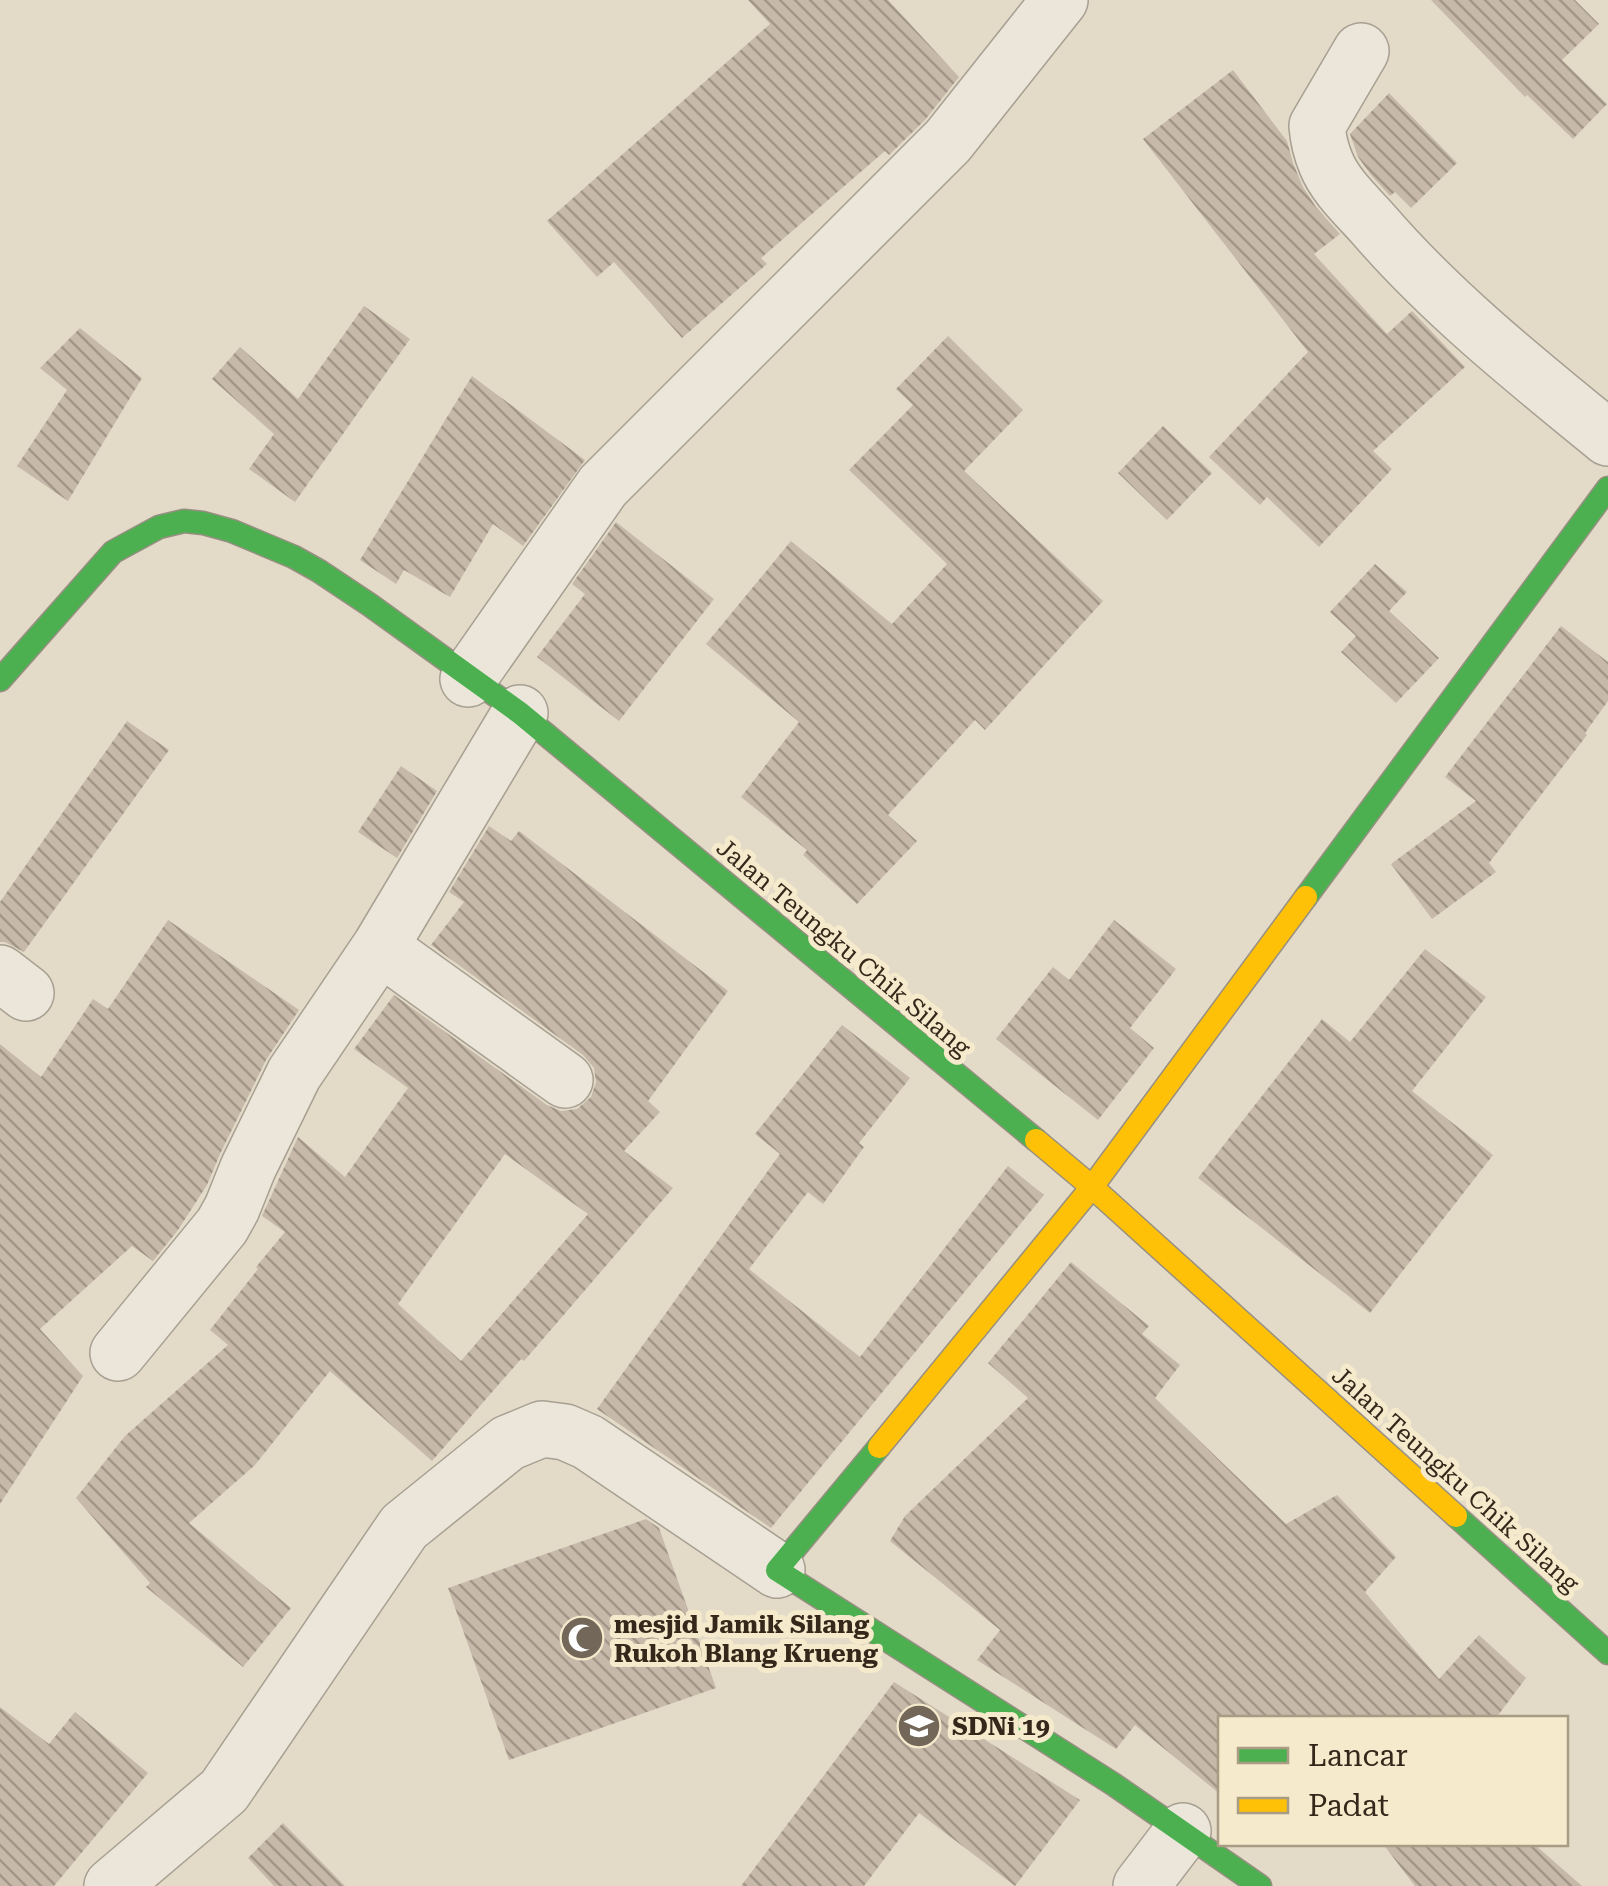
<svg xmlns="http://www.w3.org/2000/svg" width="1608" height="1886" font-family="'Roboto Serif',serif">
<style>
.building{fill:url(#building-back-hatch);fill-rule:evenodd}
.lines{fill:none;stroke-linecap:round;stroke-linejoin:round}
.street-casing{stroke:#a7a092;stroke-width:58}
.fast-casing{stroke:#978f82;stroke-width:25}
.slow-casing{stroke:#978f82;stroke-width:25}
.street{stroke:#ebe5da;stroke-width:55}
.fast{stroke:#4caf50;stroke-width:22}
.slow{stroke:#ffc107;stroke-width:22}
.labels{text-anchor:middle;stroke-width:10;stroke-linejoin:round;paint-order:stroke}
.street-label{font-size:25px;fill:#35281b;stroke:#f5eacc}
.poi-label{font-size:25px;font-weight:bold;fill:#35281b;stroke:#f5eacc;text-anchor:start}
</style>
<defs>
<pattern id="building-back-hatch" width="6" height="6" patternUnits="userSpaceOnUse" patternTransform="scale(2.5)"><rect width="6" height="6" fill="#c6b9a9"/><path d="M-1 5l2 2M0 0l6 6M5-1l2 2" fill="none" stroke="#a29689"/></pattern>
</defs>
<rect width="100%" height="100%" fill="#e3dbc8"/>
<!-- building -->
<path class="building" d="M 748,0 L 888,0 L 959,77 L 925,120 L 889,155 L 885,151 L 761,258 L 767,264 L 682,338 L 614,262 L 597,277 L 547,221 L 770,24 Z
M 1431,0 L 1575,0 L 1599,24 L 1562,60 L 1607,104 L 1573,139 L 1527,95 L 1525,97 Z
M 1233,70 L 1287,141 L 1293,163 L 1303,187 L 1316,207 L 1340,234 L 1314,254 L 1387,334 L 1412,311 L 1465,367 L 1373,451 L 1392,469 L 1319,547 L 1267,497 L 1260,505 L 1209,457 L 1308,352 L 1143,139 Z
M 1389,93 L 1457,163 L 1411,208 L 1395,192 L 1390,196 L 1371,175 L 1358,157 L 1350,134 Z
M 364,306 L 410,339 L 295,502 L 249,469 L 274,434 L 212,379 L 240,347 L 298,399 Z
M 80,328 L 142,378 L 68,501 L 17,466 L 67,390 L 40,368 Z
M 948,336 L 1023,410 L 964,471 L 1103,601 L 985,730 L 975,720 L 888,815 L 917,841 L 857,904 L 803,855 L 807,850 L 741,797 L 799,722 L 706,644 L 791,541 L 892,624 L 947,564 L 849,470 L 913,405 L 896,389 Z
M 472,376 L 585,460 L 523,546 L 493,524 L 450,597 L 404,570 L 396,584 L 360,560 Z
M 1163,426 L 1212,473 L 1167,520 L 1118,473 Z
M 616,522 L 714,599 L 619,721 L 537,657 L 585,594 L 572,584 Z
M 1375,564 L 1407,592 L 1389,611 L 1439,658 L 1396,703 L 1341,652 L 1356,636 L 1330,612 Z
M 1561,626 L 1608,662 L 1608,701 L 1585,733 L 1587,735 L 1489,863 L 1496,872 L 1432,919 L 1391,864 L 1476,801 L 1445,777 Z
M 127,721 L 169,750 L 24,952 L 5,942 L 0,942 L 0,902 Z
M 401,766 L 437,791 L 397,858 L 358,832 Z
M 489,826 L 511,841 L 519,831 L 728,991 L 648,1101 L 660,1112 L 624,1151 L 673,1188 L 524,1361 L 521,1359 L 432,1461 L 330,1371 L 255,1465 L 189,1523 L 291,1608 L 243,1667 L 146,1587 L 150,1583 L 76,1498 L 125,1436 L 228,1345 L 210,1330 L 258,1269 L 256,1267 L 285,1232 L 262,1216 L 298,1137 L 345,1177 L 408,1088 L 354,1049 L 394,995 L 547,1105 L 561,1111 L 577,1109 L 591,1097 L 596,1082 L 594,1068 L 583,1055 L 431,945 L 464,902 L 449,892 ZM 505,1154 L 588,1214 L 461,1361 L 398,1304 Z
M 168,920 L 299,1010 L 266,1060 L 220,1154 L 207,1185 L 178,1230 L 153,1261 L 132,1246 L 40,1329 L 83,1376 L 0,1504 L 0,1044 L 41,1077 L 93,999 L 108,1009 Z
M 1114,920 L 1176,969 L 1130,1028 L 1154,1048 L 1098,1120 L 996,1039 L 1053,967 L 1069,980 Z
M 1425,949 L 1486,997 L 1412,1091 L 1493,1155 L 1370,1313 L 1198,1178 L 1322,1019 L 1350,1042 Z
M 842,1025 L 910,1078 L 859,1143 L 864,1147 L 823,1204 L 808,1192 L 749,1269 L 860,1357 L 1008,1166 L 1044,1195 L 771,1528 L 597,1409 L 780,1154 L 755,1134 Z
M 1071,1262 L 1149,1326 L 1142,1334 L 1180,1365 L 1155,1398 L 1286,1524 L 1337,1495 L 1396,1557 L 1365,1592 L 1439,1679 L 1479,1635 L 1526,1678 L 1496,1718 L 1220,1718 L 1220,1794 L 1135,1725 L 1116,1749 L 977,1660 L 1000,1630 L 890,1541 L 905,1516 L 1028,1398 L 988,1363 Z
M 646,1519 L 659,1528 L 716,1688 L 509,1760 L 448,1588 Z
M 894,1682 L 1080,1800 L 1015,1886 L 919,1813 L 864,1886 L 741,1886 Z
M 0,1707 L 49,1744 L 75,1712 L 148,1773 L 54,1886 L 0,1886 Z
M 283,1823 L 345,1886 L 274,1886 L 248,1858 Z
M 1383,1844 L 1534,1844 L 1582,1886 L 1415,1886 Z"/>
<g class="lines">
<!-- street casing -->
<g class="street-casing">
<path id="street" d="M 1361,51 L 1317,126 C 1318,138 1321,151 1326,163 C 1335,186 1357,206 1373,224 C 1442,304 1526,371 1608,438
M 468,679 L 603,486 L 948,141 L 1060,0
M 380,947 L 565,1080
M 0,973 L 26,993
M 118,1353 L 222,1226 L 232,1208 L 248,1168 L 294,1074 L 380,947 L 520,713
M 112,1886 L 224,1791 L 404,1527 L 508,1443 L 542,1429 L 565,1432 L 588,1442 L 777,1570
M 1141,1886 L 1183,1831"/>
</g>
<!-- fast casing -->
<g class="fast-casing">
<path id="fast" d="M 0,680 L 113,552 L 159,527 L 184,521 L 203,523 L 232,531 L 294,557 L 319,571 L 370,605 L 520,713 L 1036,1140
M 1306,897 L 1608,488
M 879,1447 L 777,1570 L 1113,1784 L 1260,1886
M 1456,1516 L 1608,1653"/>
</g>
<!-- slow casing -->
<g class="slow-casing">
<path id="slow" d="M 1036,1140 L 1092,1187 L 1456,1516
M 879,1447 L 1092,1187 L 1306,897"/>
</g>
<!-- street -->
<use href="#street" class="street"/>
<!-- fast -->
<use href="#fast" class="fast"/>
<!-- slow -->
<use href="#slow" class="slow"/>
</g>
<!-- icons -->
<defs>
<g id="mosque-disc" transform="scale(2.25)"><circle r="9.5" fill="#726758" stroke="#f5eacc"/><path d="M3.5-4.9A6 6 0 1 0 3.5 4.9A5 5 0 1 1 3.5-4.9Z" fill="#fff"/></g>
<g id="school-disc" transform="scale(2.25)"><circle r="9.5" fill="#726758" stroke="#f5eacc"/><path d="M0-5L7-2L0 1L-7-2ZM-4 1L0 2.5L4 1V4Q0 6-4 4Z" fill="#fff"/></g>
</defs>
<g fill-rule="evenodd">
<use href="#mosque-disc" x="582" y="1638"/>
<use href="#school-disc" x="919" y="1726"/>
</g>
<g class="labels">
<!-- street labels -->
<g class="street-label">
<text transform="translate(844 947) rotate(40)" y="9">Jalan Teungku Chik Silang</text>
<text transform="translate(1456 1479) rotate(42)" y="9">Jalan Teungku Chik Silang</text>
</g>
<!-- poi labels -->
<g class="poi-label">
<text x="614" y="1633">mesjid Jamik Silang<tspan x="614" dy="29">Rukoh Blang Krueng</tspan></text>
<text x="952" y="1735">SDNi 19</text>
</g>
</g>
<!-- legend -->
<rect x="1218" y="1716" width="350" height="130" fill="#f5eacc" stroke="#a89c85" stroke-width="2.5"/>
<rect x="1238" y="1748" width="50" height="15" fill="#4caf50" stroke="#a89c85" stroke-width="2.5"/>
<text x="1308" y="1766" font-size="30" fill="#35281b">Lancar</text>
<rect x="1238" y="1798" width="50" height="15" fill="#ffc107" stroke="#a89c85" stroke-width="2.5"/>
<text x="1308" y="1816" font-size="30" fill="#35281b">Padat</text>
</svg>
